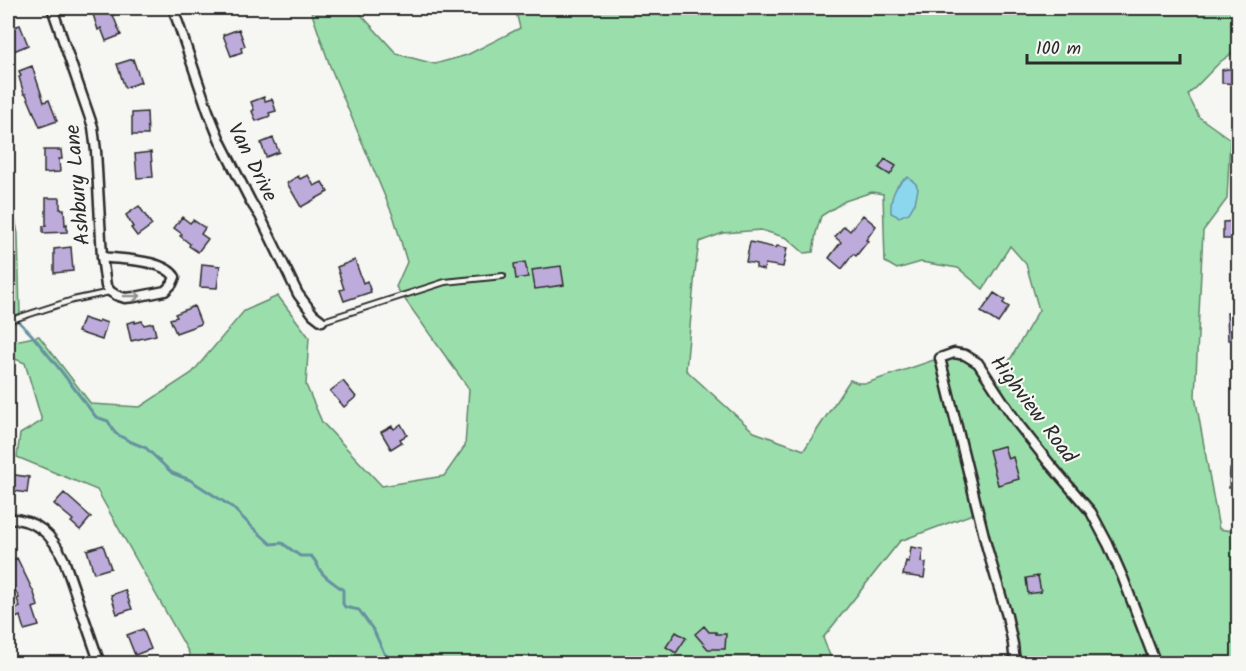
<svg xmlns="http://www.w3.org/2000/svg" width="1246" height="671" font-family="Kalam,sans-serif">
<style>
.green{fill:#9adfab;stroke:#62856b;stroke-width:1.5;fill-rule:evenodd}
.water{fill:#8dd7ee;stroke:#6692a0;stroke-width:1.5}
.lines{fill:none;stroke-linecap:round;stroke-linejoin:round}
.stream{stroke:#6692a0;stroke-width:3}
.building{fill:#bdabdb;stroke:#2b2b2b;stroke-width:1.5}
.lane-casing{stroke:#2b2b2b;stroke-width:8}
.street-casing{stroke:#2b2b2b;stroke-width:13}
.lane{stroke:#f6f6f2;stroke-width:4}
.street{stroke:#f6f6f2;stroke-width:8}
.oneway{stroke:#90908e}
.labels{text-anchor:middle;stroke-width:4.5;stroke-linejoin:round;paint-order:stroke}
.street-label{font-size:21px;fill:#2b2b2b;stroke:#f6f6f2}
</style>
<rect width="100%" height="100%" fill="#f6f6f2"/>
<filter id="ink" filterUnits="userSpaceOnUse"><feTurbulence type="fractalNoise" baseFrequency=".0167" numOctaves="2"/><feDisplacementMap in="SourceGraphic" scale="12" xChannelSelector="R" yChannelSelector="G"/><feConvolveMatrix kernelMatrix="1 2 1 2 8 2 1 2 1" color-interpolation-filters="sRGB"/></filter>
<g filter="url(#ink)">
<!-- green -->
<path class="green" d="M 310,8 L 355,8 L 397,54 L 435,64 L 467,55 L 520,28 L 515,8 L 1238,8 L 1238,49 L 1220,62 L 1188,95 L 1199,117 L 1230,139 L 1227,199 L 1203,231 L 1195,396 L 1219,529 L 1238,532 L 1238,663 L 1015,663 L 978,512 L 900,541 L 823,638 L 833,663 L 189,663 L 189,653 L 97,490 L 17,457 L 20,434 L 42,421 L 25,363 L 8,356 L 8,346 L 15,341 L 39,336 L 91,404 L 140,407 L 192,373 L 244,311 L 278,296 L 309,337 L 306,385 L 322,422 L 382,486 L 444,476 L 465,446 L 469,389 L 396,287 L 407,262 L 394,218 L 330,66 ZM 872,192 L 883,194 L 885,262 L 897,269 L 921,262 L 958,268 L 983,289 L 1010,246 L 1026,264 L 1039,310 L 994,387 L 978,363 L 954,353 L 867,383 L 858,383 L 850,380 L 804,450 L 754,432 L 686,370 L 695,272 L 699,242 L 723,233 L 761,230 L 787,238 L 804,253 L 813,252 L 816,233 L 821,216 L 845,201 Z
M 8,181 L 18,234 L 20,316 L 9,319 L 8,318 Z"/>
<!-- water -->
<path class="water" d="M 908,177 L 916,184 L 918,189 L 915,203 L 909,213 L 899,217 L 891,213 C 890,199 895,183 908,177 Z"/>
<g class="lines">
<!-- stream -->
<path class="stream" d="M 8,311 L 31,334 L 58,367 L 96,417 L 108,421 L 115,433 L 129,441 L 146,448 L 172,473 L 190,480 L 232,507 L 252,527 L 271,544 L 282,543 L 300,556 L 311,556 C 317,561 317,567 322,573 C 328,580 336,584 343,590 L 343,604 L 345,607 L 359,610 L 374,631 L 384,653 L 395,664"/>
</g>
<!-- building -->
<path class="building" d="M 91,8 L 110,8 L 121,35 L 106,41 L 101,28 L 98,30 Z
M 20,25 L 28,45 L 14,51 L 8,34 L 8,29 Z
M 239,29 L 245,46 L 241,48 L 242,52 L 231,56 L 223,35 Z
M 133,59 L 141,82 L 125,88 L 117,64 Z
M 32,66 L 44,102 L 49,100 L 57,121 L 40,127 L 26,94 L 24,94 L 19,77 L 21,76 L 19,71 Z
M 1228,69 L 1239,69 L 1239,84 L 1222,83 L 1222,70 Z
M 264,97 L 265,101 L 272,99 L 276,111 L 269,113 L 270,116 L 256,121 L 252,111 L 254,110 L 251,102 Z
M 147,112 L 148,135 L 132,135 L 132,113 Z
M 273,138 L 279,152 L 266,157 L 261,143 Z
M 44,150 L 61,150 L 62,159 L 59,159 L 60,172 L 44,173 Z
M 151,152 L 153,177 L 137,178 L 135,154 Z
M 885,159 L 896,166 L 890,175 L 879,168 Z
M 308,175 L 314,186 L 322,182 L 328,192 L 301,207 L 287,183 L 298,176 L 300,179 Z
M 46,198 L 60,198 L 60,209 L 64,209 L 65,225 L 67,224 L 67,232 L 43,233 L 43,226 L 46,226 Z
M 139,206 L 152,225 L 137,236 L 131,228 L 133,227 L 126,215 Z
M 863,215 L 876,226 L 866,240 L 868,241 L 856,256 L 853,254 L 842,269 L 829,258 L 841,242 L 835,237 L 844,226 L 850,231 Z
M 182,217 L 190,223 L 193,220 L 205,228 L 201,234 L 208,239 L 198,252 L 189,246 L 190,244 L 180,236 L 182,234 L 174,228 Z
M 1236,221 L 1236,239 L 1223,239 L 1223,222 Z
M 750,242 L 776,248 L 777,246 L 787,248 L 783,267 L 765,264 L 764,270 L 756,268 L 756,264 L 746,262 Z
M 71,247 L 73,271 L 54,273 L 54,249 Z
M 355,260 L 363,283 L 367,281 L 371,292 L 344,301 L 340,290 L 344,289 L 337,267 Z
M 525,262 L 528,277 L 516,279 L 514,264 Z
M 202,264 L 220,266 L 217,288 L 200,287 Z
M 561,266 L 564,285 L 535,289 L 532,270 Z
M 994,293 L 1005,300 L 1003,303 L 1009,307 L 998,323 L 981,312 Z
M 194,306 L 201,324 L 176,333 L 170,319 L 177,317 L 175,314 Z
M 1227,313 L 1239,313 L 1239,340 L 1228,340 Z
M 83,318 L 98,323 L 99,320 L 107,323 L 102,340 L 78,332 Z
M 135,321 L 135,323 L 142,321 L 144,325 L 153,323 L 156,335 L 131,341 L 127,323 Z
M 343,381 L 356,397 L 344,407 L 330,391 Z
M 401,424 L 407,435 L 400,439 L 402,442 L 391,449 L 381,432 L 392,426 L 394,429 Z
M 1004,446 L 1008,459 L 1013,457 L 1019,479 L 998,485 L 989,450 Z
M 1230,469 L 1239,469 L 1239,488 L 1229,488 Z
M 8,474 L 29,477 L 27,493 L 8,490 Z
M 64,493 L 91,517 L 80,530 L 71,522 L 73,520 L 54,504 Z
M 103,545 L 111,568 L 94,573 L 87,550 Z
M 911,547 L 923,549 L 921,562 L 926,563 L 924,578 L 903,575 L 906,561 L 909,562 Z
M 17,558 L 34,593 L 38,606 L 33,608 L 39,626 L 24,630 L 20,616 L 16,618 L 13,610 L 20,607 L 17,599 L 19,598 L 11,582 L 8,584 L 8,563 Z
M 1038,576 L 1041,592 L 1028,594 L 1026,578 Z
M 125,590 L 132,609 L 117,614 L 111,595 Z
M 704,626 L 709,632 L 716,632 L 716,634 L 726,634 L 725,649 L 708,649 L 695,634 Z
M 143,629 L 151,649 L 135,655 L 127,635 Z
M 676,632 L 686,638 L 676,653 L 666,647 Z"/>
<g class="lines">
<!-- lane casing -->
<g class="lane-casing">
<path id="lane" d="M 8,321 L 73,300 L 110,292
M 323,321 L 445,282 L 503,276"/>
</g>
<!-- street casing -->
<g class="street-casing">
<path id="street" d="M 52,8 L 93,127 L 96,151 L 102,257 L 106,286 L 111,292 L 116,295 L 125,298 L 135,297 L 165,291 L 172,284 L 175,277 C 163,259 122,260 102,257
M 173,8 L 208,111 L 221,143 L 251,202 L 260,216 L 298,294 L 313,314 L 322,321
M 8,518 C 37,520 52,534 64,560 L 100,664
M 1015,664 L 1013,644 L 1007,616 L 987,548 L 940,358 L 954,353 L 965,355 L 978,363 L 1018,424 L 1049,463 L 1091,512 L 1108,544 L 1123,578 L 1156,664"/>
</g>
<!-- lane -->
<use href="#lane" class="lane"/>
<!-- street -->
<use href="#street" class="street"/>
</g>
<!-- one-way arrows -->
<defs><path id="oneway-shaft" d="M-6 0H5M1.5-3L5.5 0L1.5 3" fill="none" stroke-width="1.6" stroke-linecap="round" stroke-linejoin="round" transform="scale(1.5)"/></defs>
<use class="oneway" href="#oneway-shaft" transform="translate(132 296) rotate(-1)"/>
</g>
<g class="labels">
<!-- street labels -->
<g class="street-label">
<text transform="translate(253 162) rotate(63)" y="7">Van Drive</text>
<text transform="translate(77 185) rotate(-95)" y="7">Ashbury Lane</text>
<text transform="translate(1034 409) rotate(53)" y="7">Highview Road</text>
</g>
</g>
<!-- margin -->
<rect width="1246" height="671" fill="none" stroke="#f6f6f2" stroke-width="30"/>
<rect x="15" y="15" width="1216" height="641" fill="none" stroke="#2b2b2b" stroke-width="2" filter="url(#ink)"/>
<!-- scale -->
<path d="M1027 54v9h153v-9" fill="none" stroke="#2b2b2b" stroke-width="3"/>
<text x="1036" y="54" font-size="18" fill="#2b2b2b" stroke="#f6f6f2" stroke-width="4.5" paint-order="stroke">100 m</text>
</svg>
